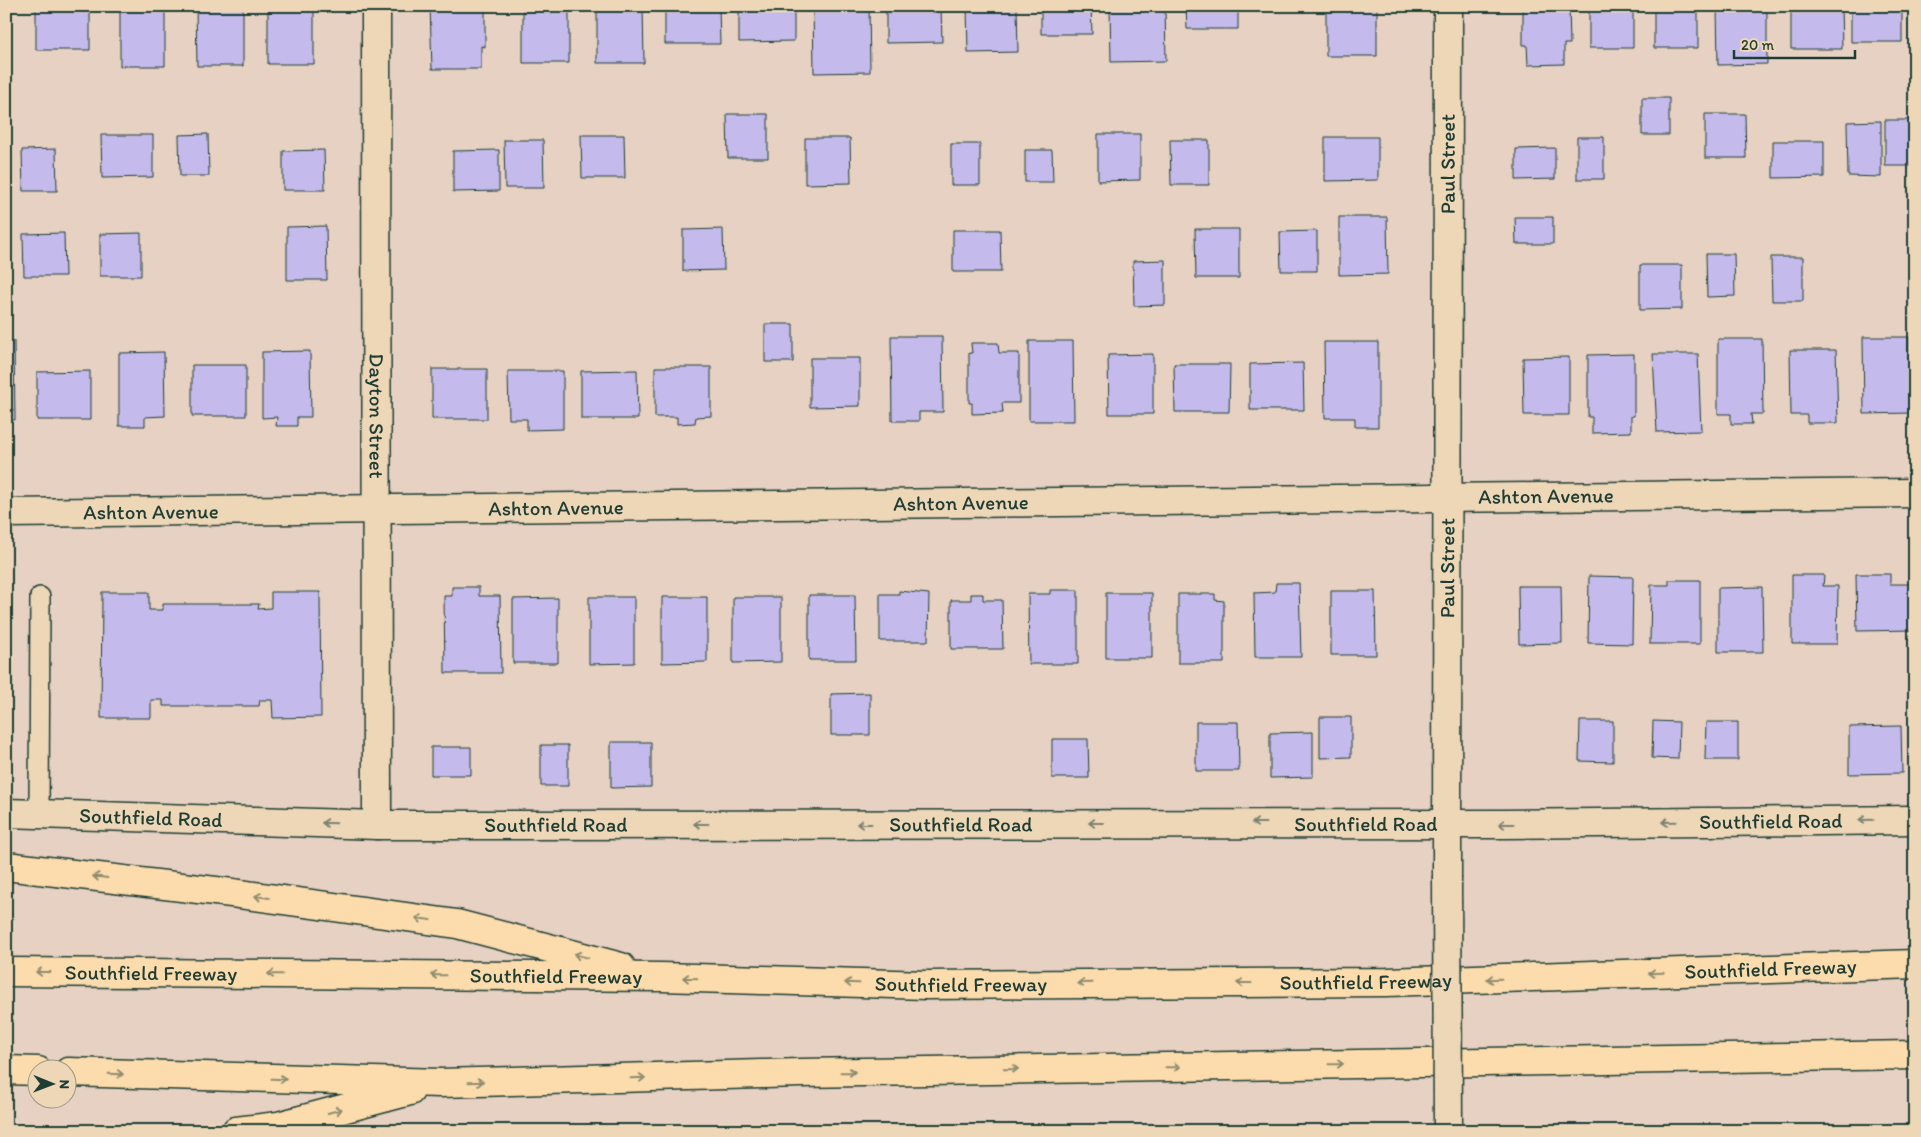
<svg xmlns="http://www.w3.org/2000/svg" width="1921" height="1137" font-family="Itim,sans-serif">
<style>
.building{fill:#c4bbec;stroke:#1f3d34}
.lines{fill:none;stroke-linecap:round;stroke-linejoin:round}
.lane-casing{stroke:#1f3d34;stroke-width:22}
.street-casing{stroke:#1f3d34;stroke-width:31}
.secondary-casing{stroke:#1f3d34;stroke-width:31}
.highway-casing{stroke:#1f3d34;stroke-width:31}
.lane{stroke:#eed7b7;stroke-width:19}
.street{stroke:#eed7b7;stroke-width:28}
.secondary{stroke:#eed7b7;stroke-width:28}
.highway{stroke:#fcdcac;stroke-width:28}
.secondary-bridge-casing{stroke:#1f3d34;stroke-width:31;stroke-linecap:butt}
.secondary-bridge{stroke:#eed7b7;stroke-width:28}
.oneway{stroke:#7c826f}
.oneway2{stroke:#8e8c70}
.labels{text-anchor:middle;stroke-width:5;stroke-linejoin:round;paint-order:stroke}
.street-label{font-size:21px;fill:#1f3d34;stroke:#eed7b7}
</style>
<rect width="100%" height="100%" fill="#e6d1c2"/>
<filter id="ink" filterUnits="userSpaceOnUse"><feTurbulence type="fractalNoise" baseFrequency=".02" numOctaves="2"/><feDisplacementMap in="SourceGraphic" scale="10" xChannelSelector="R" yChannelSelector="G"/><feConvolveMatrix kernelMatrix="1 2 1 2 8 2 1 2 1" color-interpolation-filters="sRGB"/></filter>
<g filter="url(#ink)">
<!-- building -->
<path class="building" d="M 6,6 L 9,6 L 10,61 L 6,61 Z
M 36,6 L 90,6 L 90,50 L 36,50 Z
M 120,6 L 165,6 L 165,66 L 120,66 Z
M 196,6 L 243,6 L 243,66 L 197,66 Z
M 268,6 L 314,6 L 314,64 L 268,64 Z
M 430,6 L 485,6 L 485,47 L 481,46 L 481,69 L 432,69 Z
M 523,6 L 569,6 L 569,63 L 523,63 Z
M 597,6 L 643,6 L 644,63 L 597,63 Z
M 665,6 L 719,6 L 720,44 L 665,44 Z
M 739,6 L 794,6 L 794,41 L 739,42 Z
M 813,6 L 869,6 L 870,72 L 814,73 Z
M 886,6 L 941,6 L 942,42 L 886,43 Z
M 967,6 L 1017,6 L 1018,52 L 968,53 Z
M 1041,6 L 1091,6 L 1092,34 L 1041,34 Z
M 1110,6 L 1165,6 L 1166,61 L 1111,62 Z
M 1186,6 L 1238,6 L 1238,29 L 1187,29 Z
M 1326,6 L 1377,6 L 1377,56 L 1326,56 Z
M 1523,6 L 1569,6 L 1570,44 L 1564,44 L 1564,64 L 1528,65 L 1527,45 L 1523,45 Z
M 1589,6 L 1633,6 L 1633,48 L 1589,48 Z
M 1654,6 L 1698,6 L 1698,48 L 1654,48 Z
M 1717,6 L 1767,6 L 1767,64 L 1718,65 Z
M 1791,6 L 1841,6 L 1842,49 L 1791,49 Z
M 1851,6 L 1902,6 L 1902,42 L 1851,42 Z
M 1642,98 L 1669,98 L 1669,135 L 1642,135 Z
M 727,114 L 768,114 L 768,158 L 728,158 Z
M 1705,114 L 1745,114 L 1746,158 L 1705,158 Z
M 1885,120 L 1912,120 L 1913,166 L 1885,166 Z
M 1881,121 L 1881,177 L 1848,176 L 1847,122 Z
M 208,134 L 209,176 L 180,176 L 179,135 Z
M 1098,134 L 1140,134 L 1140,180 L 1098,181 Z
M 101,135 L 153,135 L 153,177 L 102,178 Z
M 581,135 L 624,135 L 625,178 L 582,178 Z
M 1325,137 L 1378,137 L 1378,180 L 1325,181 Z
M 1577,137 L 1604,137 L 1604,179 L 1577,179 Z
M 805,138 L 850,138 L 851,183 L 805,184 Z
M 504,140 L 543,140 L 544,188 L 505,188 Z
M 1170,140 L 1209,140 L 1209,185 L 1171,185 Z
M 1773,141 L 1824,141 L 1824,177 L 1773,178 Z
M 951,144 L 980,144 L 980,185 L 951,185 Z
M 1555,148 L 1555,179 L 1516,180 L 1516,149 Z
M 56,149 L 57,191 L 23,191 L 22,150 Z
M 324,150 L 325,190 L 283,190 L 283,151 Z
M 499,150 L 499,191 L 453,192 L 453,151 Z
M 1025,150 L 1052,150 L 1053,182 L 1025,182 Z
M 1339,217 L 1387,217 L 1388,274 L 1339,275 Z
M 1515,217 L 1553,217 L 1553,244 L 1516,244 Z
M 326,226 L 327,280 L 287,280 L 287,227 Z
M 723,229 L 724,270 L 683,271 L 683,230 Z
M 1195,229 L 1239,229 L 1239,278 L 1196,278 Z
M 953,230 L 1000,230 L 1001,272 L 953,272 Z
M 1317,231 L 1317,271 L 1281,271 L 1280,232 Z
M 64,233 L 65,276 L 24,276 L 23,234 Z
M 141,233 L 141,276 L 100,276 L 100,234 Z
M 1706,254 L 1734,254 L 1735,296 L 1707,297 Z
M 1771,257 L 1803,257 L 1803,301 L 1772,301 Z
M 1165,260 L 1165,305 L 1134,306 L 1133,261 Z
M 1640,265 L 1682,265 L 1682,309 L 1640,310 Z
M 765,324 L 793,324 L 793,362 L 765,362 Z
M 891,336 L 942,336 L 943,412 L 919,412 L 919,421 L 892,421 Z
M 1863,337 L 1909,337 L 1909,413 L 1864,414 Z
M 1718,339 L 1762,339 L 1763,414 L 1751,414 L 1752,424 L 1731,424 L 1731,414 L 1718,414 Z
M 6,341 L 14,341 L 15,420 L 6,420 Z
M 1029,341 L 1073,341 L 1074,421 L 1029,421 Z
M 1324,342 L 1378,342 L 1378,427 L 1355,427 L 1355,418 L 1325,418 Z
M 971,343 L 998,343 L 999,353 L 1019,353 L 1019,403 L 1002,403 L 1003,413 L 972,414 L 972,403 L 969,403 L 969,353 L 972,353 Z
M 1790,350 L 1836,350 L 1838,423 L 1807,423 L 1807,415 L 1791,415 Z
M 310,351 L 311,417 L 297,417 L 297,426 L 276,426 L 277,417 L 262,418 L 262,352 Z
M 164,352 L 165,416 L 145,417 L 145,426 L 119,426 L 119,353 Z
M 1153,354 L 1153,414 L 1109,414 L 1108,355 Z
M 1634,354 L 1634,416 L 1631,416 L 1631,432 L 1592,433 L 1592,417 L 1588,417 L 1588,355 Z
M 1653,354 L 1698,354 L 1701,431 L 1657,432 Z
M 1569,357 L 1569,415 L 1524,415 L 1523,358 Z
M 810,358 L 860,358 L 860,406 L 810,407 Z
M 1303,363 L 1304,410 L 1250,410 L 1250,364 Z
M 1174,364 L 1230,364 L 1229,412 L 1175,412 Z
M 192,365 L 246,365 L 246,416 L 192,416 Z
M 655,367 L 711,367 L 711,416 L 696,417 L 695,423 L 677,424 L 677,417 L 655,417 Z
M 432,369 L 487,369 L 487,419 L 432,419 Z
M 637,370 L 638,419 L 581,419 L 581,371 Z
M 90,371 L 90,420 L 37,420 L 37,372 Z
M 508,371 L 563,371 L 563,429 L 527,430 L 527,419 L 509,419 Z
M 1856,574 L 1890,574 L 1890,584 L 1913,584 L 1914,630 L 1857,631 Z
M 1792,575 L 1824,575 L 1823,586 L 1838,586 L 1837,644 L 1792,644 Z
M 1589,576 L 1633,577 L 1632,644 L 1588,643 Z
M 1669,580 L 1700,580 L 1700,644 L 1650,644 L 1651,585 L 1669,585 Z
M 1276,583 L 1299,583 L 1301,657 L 1255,657 L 1254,593 L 1275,592 Z
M 1518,586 L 1561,586 L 1562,643 L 1519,644 Z
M 452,587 L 479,587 L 479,596 L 500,596 L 501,673 L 445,673 L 444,596 L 452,596 Z
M 1762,587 L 1763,652 L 1718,652 L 1718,588 Z
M 1050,590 L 1078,590 L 1078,664 L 1029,664 L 1028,594 L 1050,594 Z
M 899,591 L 929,594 L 928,641 L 880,641 L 880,594 L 899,594 Z
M 1331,591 L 1375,591 L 1376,655 L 1331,655 Z
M 102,592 L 149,592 L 149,610 L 163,610 L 163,604 L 259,604 L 258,609 L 271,608 L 271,592 L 320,592 L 321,717 L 273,718 L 272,700 L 260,700 L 259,706 L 163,706 L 163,700 L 151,700 L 151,718 L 101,718 Z
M 1106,593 L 1152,593 L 1152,658 L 1106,658 Z
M 971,594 L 983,594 L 983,600 L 1002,600 L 1003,649 L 951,649 L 951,600 L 971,600 Z
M 1178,594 L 1215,594 L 1215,600 L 1224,601 L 1224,663 L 1178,663 Z
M 809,595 L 855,595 L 856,660 L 809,660 Z
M 589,597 L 634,597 L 634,663 L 589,664 Z
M 662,597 L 707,597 L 707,662 L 662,663 Z
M 733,597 L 781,597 L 781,662 L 733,663 Z
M 558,598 L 558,663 L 513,663 L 513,599 Z
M 870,693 L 870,735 L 831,735 L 831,694 Z
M 1320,717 L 1351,717 L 1351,757 L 1320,758 Z
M 1580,721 L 1613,721 L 1613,762 L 1579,761 Z
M 1653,721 L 1679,722 L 1678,759 L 1652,758 Z
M 1196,722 L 1238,722 L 1239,771 L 1196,771 Z
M 1706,722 L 1738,722 L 1738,760 L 1705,760 Z
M 1901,726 L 1902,773 L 1849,774 L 1849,727 Z
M 1313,732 L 1313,777 L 1270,778 L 1270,733 Z
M 1052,739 L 1088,739 L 1089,778 L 1052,778 Z
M 611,742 L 651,742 L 651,787 L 611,788 Z
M 541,745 L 568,745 L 568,786 L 541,786 Z
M 431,747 L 471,747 L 471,775 L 431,775 Z"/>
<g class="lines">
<!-- lane casing -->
<g class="lane-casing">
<path id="lane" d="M 39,814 L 40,597"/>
</g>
<!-- street casing -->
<g class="street-casing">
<g id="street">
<path id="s1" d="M 376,6 L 377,825"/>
<path id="s2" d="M 6,513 C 642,509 1279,497 1915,493"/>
</g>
</g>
<!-- secondary casing -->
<g class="secondary-casing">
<g id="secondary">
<path id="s3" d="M 6,813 L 377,825 L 1502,824 L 1915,820"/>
<path id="s4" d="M 1447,876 L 1448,6"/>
</g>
</g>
<!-- highway casing -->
<g class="highway-casing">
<g id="highway">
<path d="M 6,866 L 232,893 L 457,924 L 621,967"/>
<path id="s5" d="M 6,972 L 662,977 L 926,985 L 1387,982 L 1915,964"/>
<path d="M 6,1070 L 38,1071"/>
<path d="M 68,1072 L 440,1083 L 800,1073 L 1915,1055"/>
<path d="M 236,1131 L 278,1126 L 410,1091"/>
</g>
</g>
<!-- lane -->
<use href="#lane" class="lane"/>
<!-- street -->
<use href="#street" class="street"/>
<!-- secondary -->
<use href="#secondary" class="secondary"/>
<!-- highway -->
<use href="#highway" class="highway"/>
<!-- secondary-bridge casing -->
<g class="secondary-bridge-casing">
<path id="secondary-bridge" d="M 1447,876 L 1448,1131"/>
</g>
<!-- secondary-bridge -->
<use href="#secondary-bridge" class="secondary-bridge"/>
</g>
<!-- one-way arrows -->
<defs><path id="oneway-shaft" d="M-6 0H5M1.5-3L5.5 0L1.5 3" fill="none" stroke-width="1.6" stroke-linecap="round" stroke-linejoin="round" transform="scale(1.25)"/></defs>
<g class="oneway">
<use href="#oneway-shaft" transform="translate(1866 820) rotate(179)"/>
<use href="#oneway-shaft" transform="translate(1669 822) rotate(179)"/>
<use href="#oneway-shaft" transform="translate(329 823) rotate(-178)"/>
<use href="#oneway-shaft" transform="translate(1096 823) rotate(180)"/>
<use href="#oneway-shaft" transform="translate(1259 823) rotate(180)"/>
<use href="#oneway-shaft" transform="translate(701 824) rotate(180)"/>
<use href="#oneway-shaft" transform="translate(864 824) rotate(180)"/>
<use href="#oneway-shaft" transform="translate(1506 824) rotate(-180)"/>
</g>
<g class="oneway2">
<use href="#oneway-shaft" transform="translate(100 877) rotate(-173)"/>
<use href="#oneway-shaft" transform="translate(262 897) rotate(-172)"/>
<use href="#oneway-shaft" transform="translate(423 919) rotate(-172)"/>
<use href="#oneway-shaft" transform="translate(581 956) rotate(-165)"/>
<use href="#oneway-shaft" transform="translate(43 972) rotate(-180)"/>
<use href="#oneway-shaft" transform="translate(1656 973) rotate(178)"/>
<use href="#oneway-shaft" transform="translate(275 974) rotate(-179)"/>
<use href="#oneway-shaft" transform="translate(438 975) rotate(-179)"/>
<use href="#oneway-shaft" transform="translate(690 978) rotate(-178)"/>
<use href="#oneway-shaft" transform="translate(1494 979) rotate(178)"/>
<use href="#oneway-shaft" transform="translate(852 983) rotate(-178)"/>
<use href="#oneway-shaft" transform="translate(1085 983) rotate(179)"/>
<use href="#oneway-shaft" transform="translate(1244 983) rotate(180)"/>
<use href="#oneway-shaft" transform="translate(1336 1064) rotate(-1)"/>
<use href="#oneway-shaft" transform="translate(1173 1067) rotate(-1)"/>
<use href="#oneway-shaft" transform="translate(1011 1069) rotate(-1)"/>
<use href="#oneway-shaft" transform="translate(848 1072) rotate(-1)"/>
<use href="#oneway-shaft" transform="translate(116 1074) rotate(2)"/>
<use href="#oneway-shaft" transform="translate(638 1078) rotate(-2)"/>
<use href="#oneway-shaft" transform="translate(279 1079) rotate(2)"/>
<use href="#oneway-shaft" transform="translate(476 1082) rotate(-2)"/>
<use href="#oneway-shaft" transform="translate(335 1111) rotate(-15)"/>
</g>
</g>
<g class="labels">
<!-- street labels -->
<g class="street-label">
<text dy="7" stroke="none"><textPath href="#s4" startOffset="712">Paul Street</textPath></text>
<text dy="7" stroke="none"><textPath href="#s1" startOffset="410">Dayton Street</textPath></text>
<text dy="7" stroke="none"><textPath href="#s2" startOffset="1540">Ashton Avenue</textPath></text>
<text dy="7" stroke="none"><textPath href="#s2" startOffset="955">Ashton Avenue</textPath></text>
<text dy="7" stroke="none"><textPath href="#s2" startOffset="550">Ashton Avenue</textPath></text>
<text dy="7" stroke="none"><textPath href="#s2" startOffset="145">Ashton Avenue</textPath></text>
<text dy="7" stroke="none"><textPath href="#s4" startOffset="308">Paul Street</textPath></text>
<text dy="7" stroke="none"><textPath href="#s3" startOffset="145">Southfield Road</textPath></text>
<text dy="7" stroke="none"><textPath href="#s3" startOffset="1765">Southfield Road</textPath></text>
<text dy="7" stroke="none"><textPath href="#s3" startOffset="1360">Southfield Road</textPath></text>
<text dy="7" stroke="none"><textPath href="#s3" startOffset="550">Southfield Road</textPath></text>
<text dy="7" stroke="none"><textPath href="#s3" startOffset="955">Southfield Road</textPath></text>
<text dy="7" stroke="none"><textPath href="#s5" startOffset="1765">Southfield Freeway</textPath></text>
<text dy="7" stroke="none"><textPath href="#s5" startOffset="145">Southfield Freeway</textPath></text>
<text dy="7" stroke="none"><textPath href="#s5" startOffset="550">Southfield Freeway</textPath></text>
<text dy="7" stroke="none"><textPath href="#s5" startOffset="1360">Southfield Freeway</textPath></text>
<text dy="7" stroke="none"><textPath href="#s5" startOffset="955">Southfield Freeway</textPath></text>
</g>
</g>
<!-- margin -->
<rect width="1921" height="1137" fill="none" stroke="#eed7b7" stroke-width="25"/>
<rect x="12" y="12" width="1896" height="1112" fill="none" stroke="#1f3d34" stroke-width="2" filter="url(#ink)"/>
<!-- north arrow -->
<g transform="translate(52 1084) rotate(91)"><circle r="24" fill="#eed7b7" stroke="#9b9983"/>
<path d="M0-4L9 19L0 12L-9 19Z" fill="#1f3d34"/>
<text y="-8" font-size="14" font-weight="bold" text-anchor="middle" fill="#1f3d34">N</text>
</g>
<!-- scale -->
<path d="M1734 50v8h121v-8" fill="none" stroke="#1f3d34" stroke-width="2.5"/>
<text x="1741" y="50" font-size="15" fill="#1f3d34" stroke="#eed7b7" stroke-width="4" paint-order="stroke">20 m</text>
</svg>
